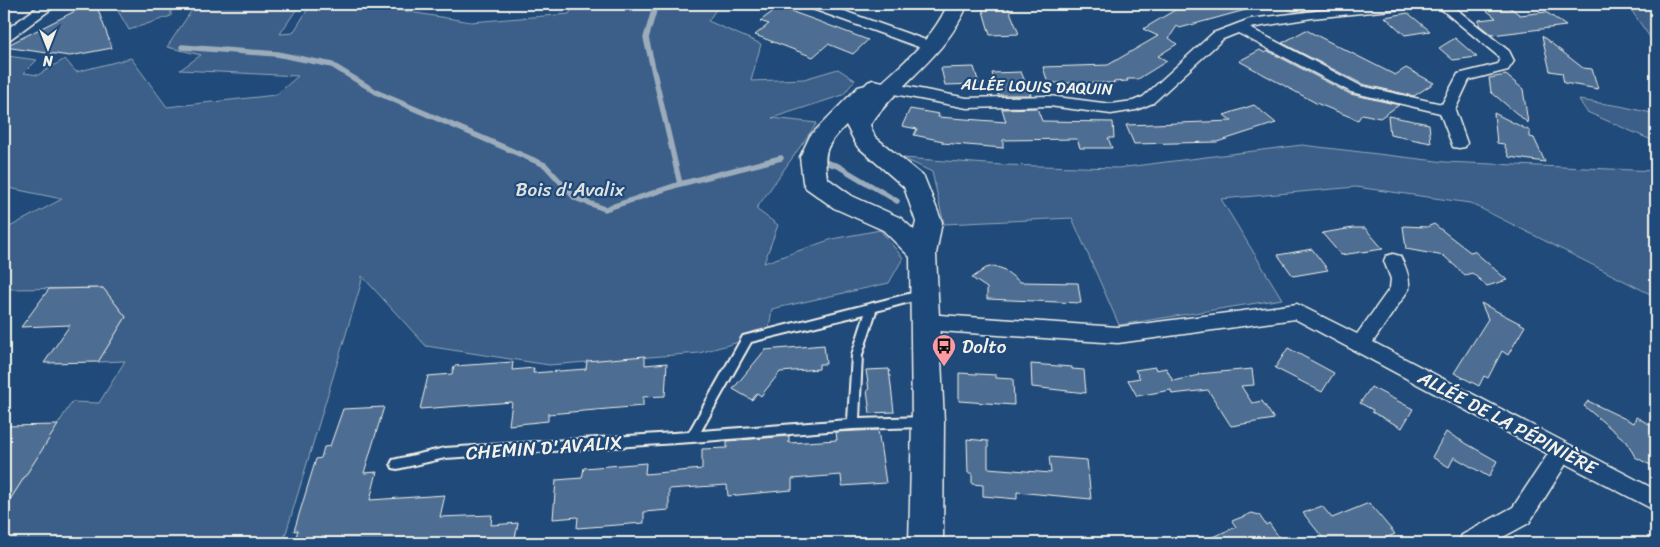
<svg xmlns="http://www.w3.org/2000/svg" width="1660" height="547" font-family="Sriracha,sans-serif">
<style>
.green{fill:#3a5f88;stroke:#97a8b8}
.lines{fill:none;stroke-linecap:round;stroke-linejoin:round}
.stream{stroke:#9cacbb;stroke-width:5.5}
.building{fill:#4d6e92;stroke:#f4f1e8}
.lane-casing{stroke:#f4f1e8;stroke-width:4}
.street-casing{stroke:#f4f1e8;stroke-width:3}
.secondary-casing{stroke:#f4f1e8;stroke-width:3}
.lane{fill:#1f4a7a;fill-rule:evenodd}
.street{fill:#1f4a7a;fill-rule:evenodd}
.secondary{fill:#1f4a7a;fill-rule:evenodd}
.labels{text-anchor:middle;stroke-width:4.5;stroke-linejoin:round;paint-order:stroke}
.far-street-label{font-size:16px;fill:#f4f1e8;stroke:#1f4a7a}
.park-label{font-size:19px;fill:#e1e2de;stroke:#1f4a7a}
.poi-label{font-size:19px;fill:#f4f1e8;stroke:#1f4a7a;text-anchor:start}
.street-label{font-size:19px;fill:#f4f1e8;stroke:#1f4a7a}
</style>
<rect width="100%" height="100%" fill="#1f4a7a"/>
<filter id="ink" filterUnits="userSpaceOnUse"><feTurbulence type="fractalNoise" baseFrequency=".02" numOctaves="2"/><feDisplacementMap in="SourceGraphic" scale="10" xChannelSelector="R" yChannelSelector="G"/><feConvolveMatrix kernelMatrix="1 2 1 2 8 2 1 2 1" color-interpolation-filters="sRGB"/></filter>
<g filter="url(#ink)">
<!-- green -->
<path class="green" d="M 114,4 L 171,4 L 171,16 L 129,30 Z
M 196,4 L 249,4 L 251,6 L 268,4 L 300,4 L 280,34 L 293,33 L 311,4 L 361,4 L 471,22 L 569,14 L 575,4 L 720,4 L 708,21 L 761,44 L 751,81 L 804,79 L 838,69 L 855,80 L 843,95 L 772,118 L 817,123 L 756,209 L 778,225 L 764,263 L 832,239 L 880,230 L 903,258 L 889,283 L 772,309 L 768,334 L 699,353 L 549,365 L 426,346 L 362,276 L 361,284 L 283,543 L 4,543 L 4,509 L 72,402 L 99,403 L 125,361 L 98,362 L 126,317 L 103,288 L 6,289 L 4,293 L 4,230 L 62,199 L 4,187 L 4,58 L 7,56 L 37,60 L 24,73 L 38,75 L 65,59 L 76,72 L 131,58 L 167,107 L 276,95 L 298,76 L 180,70 L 201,55 L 167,47 Z
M 1280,4 L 1312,4 L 1315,8 L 1314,11 C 1300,12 1291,14 1280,4 Z
M 1627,4 L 1656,4 L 1656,46 Z
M 1579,100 L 1620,106 L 1656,114 L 1656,142 L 1587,112 Z
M 1302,145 L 1445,162 L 1656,171 L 1656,297 L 1470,203 L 1356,187 L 1221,199 L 1282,299 L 1119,325 L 1072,218 L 944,224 L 932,172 L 903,158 L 1002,165 L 1118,168 Z"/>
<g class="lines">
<!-- stream -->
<path class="stream" d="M 182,47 L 277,54 L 332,65 L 378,93 L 545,165 L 575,198 L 605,209 L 680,184 L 646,38 L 656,4
M 824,162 L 838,166 L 897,201
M 680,184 L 781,158"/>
</g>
<!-- building -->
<path class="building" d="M 89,4 L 96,4 L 112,48 L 70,56 L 4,47 Z
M 981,4 L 1007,4 L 1019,34 L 990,35 Z
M 1185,4 L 1248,4 L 1249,9 L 1180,28 L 1177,26 L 1169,38 L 1177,44 L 1158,56 L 1167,61 L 1138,79 L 1127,79 L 1128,81 L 1113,82 L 1114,83 L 1048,83 L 1043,67 L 1108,65 L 1158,36 L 1143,29 Z
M 1505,4 L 1520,15 L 1546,12 L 1566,26 L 1492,35 L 1479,25 L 1479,20 L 1496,18 L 1481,6 Z
M 779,7 L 815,20 L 868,40 L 853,54 L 828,44 L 813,57 L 755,35 L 769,24 L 760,21 Z
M 1408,13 L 1430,31 L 1405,35 L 1385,17 Z
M 1306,30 L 1395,75 L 1406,68 L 1434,83 L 1414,96 L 1362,84 L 1282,43 Z
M 1542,36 L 1583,68 L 1592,69 L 1598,89 L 1564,83 L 1562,73 L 1550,71 Z
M 1455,38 L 1477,57 L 1453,60 L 1439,48 Z
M 1260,50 L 1265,53 L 1268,51 L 1350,94 L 1399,105 L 1380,118 L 1362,114 L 1358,120 L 1316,103 L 1239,61 Z
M 974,67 L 979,84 L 945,85 L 941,68 Z
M 1021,72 L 1031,95 L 998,95 L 992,73 Z
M 1506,75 L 1523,89 L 1528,123 L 1491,92 L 1489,78 Z
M 1254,105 L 1276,123 L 1217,142 L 1134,144 L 1126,125 L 1232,121 L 1224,115 Z
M 1037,108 L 1042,121 L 1113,122 L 1114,138 L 1108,138 L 1112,148 L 1080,148 L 1077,139 L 1003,140 L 1003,148 L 942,143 L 943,141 L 914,135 L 917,129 L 902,126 L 910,109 L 939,114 L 938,117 L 1006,122 L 1002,109 Z
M 1494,113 L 1530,131 L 1530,137 L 1534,138 L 1545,162 L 1509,157 L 1504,144 L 1497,143 Z
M 1388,116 L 1429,124 L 1431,143 L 1390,135 Z
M 1434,224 L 1470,252 L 1474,251 L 1507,280 L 1487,286 L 1472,273 L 1465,275 L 1444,256 L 1406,249 L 1403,226 L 1427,227 Z
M 1353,228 L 1365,228 L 1383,249 L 1341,255 L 1322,233 Z
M 1312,249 L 1328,270 L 1293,276 L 1278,255 Z
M 994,266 L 1003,269 L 1020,282 L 1078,283 L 1081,303 L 987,299 L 987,288 L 972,278 L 986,268 Z
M 103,288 L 126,317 L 98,362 L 44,363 L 70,325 L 21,327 L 49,289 Z
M 1481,303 L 1525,326 L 1508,355 L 1502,351 L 1488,378 L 1484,376 L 1479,386 L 1454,373 L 1488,319 Z
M 824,345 L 826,364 L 819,364 L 819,369 L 780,372 L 761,396 L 757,393 L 752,400 L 733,389 L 765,350 Z
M 1288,348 L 1334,373 L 1322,392 L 1275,368 Z
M 645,356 L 645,365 L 667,363 L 665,396 L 643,397 L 643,406 L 548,414 L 548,421 L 509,425 L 512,402 L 420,409 L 428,376 L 452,374 L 454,366 L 513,362 L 512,370 L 534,368 L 533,373 L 586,369 L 587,361 Z
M 1031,364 L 1072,367 L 1072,369 L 1084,370 L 1086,393 L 1032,387 Z
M 1155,367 L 1156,370 L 1166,368 L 1173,381 L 1199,375 L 1198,374 L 1252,369 L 1254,385 L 1241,386 L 1252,403 L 1262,401 L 1274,419 L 1231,426 L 1208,390 L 1172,394 L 1171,390 L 1137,396 L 1128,380 L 1140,378 L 1135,370 Z
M 889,369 L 894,412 L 870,413 L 867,390 L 869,390 L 866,370 Z
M 959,373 L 996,375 L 996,378 L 1013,379 L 1014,405 L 959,401 Z
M 1371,387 L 1413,409 L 1402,428 L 1372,412 L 1373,410 L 1360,403 Z
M 1588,401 L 1634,423 L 1636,417 L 1656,428 L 1656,468 L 1635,457 L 1627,442 L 1584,406 Z
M 384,407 L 364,473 L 377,472 L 370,500 L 445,495 L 440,517 L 492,515 L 491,525 L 518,523 L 514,543 L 294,543 L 298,530 L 294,531 L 316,459 L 321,458 L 324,447 L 330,446 L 343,409 Z
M 58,425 L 4,509 L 4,426 Z
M 878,430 L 886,483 L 842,486 L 841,475 L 792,479 L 792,490 L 748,494 L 728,496 L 727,485 L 669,489 L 669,510 L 644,512 L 644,523 L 577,528 L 578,517 L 553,519 L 556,480 L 582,478 L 584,468 L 646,463 L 645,474 L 702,469 L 702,449 L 727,448 L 727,441 L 789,436 L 789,443 L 837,440 L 836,432 Z
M 1446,432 L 1497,461 L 1489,477 L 1454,457 L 1449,467 L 1432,457 Z
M 967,439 L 988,441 L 988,468 L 1051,473 L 1049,457 L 1087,460 L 1091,499 L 1017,492 L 1017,499 L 983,496 L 983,485 L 972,484 L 972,473 L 968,473 Z
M 1369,503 L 1395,534 L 1374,543 L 1327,543 L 1303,513 L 1322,506 L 1332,518 Z
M 1252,513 L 1259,515 L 1266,525 L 1269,523 L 1283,543 L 1198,543 L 1236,527 L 1232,521 Z"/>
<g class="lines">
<!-- lane casing -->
<g class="lane-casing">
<path id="lane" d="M 924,290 L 928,291 L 929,294 L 928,297 L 876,311 L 862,355 L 859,419 L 924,417 L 928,419 L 930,422 L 928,425 L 924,427 L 853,429 L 692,442 L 445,458 L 397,469 L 393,468 L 391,464 L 393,460 L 397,459 L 445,448 L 689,432 L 743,336 ZM 865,314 L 852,355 L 848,420 L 701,431 L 751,342 Z"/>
</g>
<!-- street casing -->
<g class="street-casing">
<path id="street" d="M 42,4 L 58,4 L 9,40 L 4,41 L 4,31 Z
M 805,4 L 824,4 L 937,44 L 939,47 L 937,50 L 927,50 L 807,7 Z
M 1373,4 L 1418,4 L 1411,8 L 1312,18 L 1250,28 L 1361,86 L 1442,104 L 1458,74 L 1498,64 L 1500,61 L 1498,56 L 1435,4 L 1450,4 L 1509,51 L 1514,61 L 1508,70 L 1469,80 L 1455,110 L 1467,143 L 1465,147 L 1459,148 L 1453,147 L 1440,113 L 1351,92 L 1238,33 L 1223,39 L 1153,103 L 1136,110 L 1111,114 L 1049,106 L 967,108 L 873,90 L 868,88 L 865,85 L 868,82 L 873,80 L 967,98 L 1049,96 L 1111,104 L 1133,101 L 1143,97 L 1213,33 L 1250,19 Z
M 1393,254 L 1400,256 C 1406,267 1410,277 1409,289 L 1373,342 L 1656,490 L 1656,511 L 1566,464 L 1529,523 L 1492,543 L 1458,543 L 1462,535 L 1513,507 L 1548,454 L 1295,319 L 1118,343 L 925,330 L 918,327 L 915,322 L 918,317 L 925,314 L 1118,327 L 1297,304 L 1357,334 L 1390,288 L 1391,279 L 1384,261 L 1386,256 Z"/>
</g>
<!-- secondary casing -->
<g class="secondary-casing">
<path id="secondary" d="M 948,4 L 968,4 C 944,59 902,79 870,125 L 875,137 L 924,177 L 942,222 L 936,254 L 944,422 L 943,543 L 909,543 L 912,422 L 910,257 L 883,230 L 834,208 L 806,188 L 803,182 L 800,157 L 810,136 L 858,87 L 866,85 L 875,89 C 903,63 932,40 948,4 ZM 846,125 L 857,146 L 904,187 L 916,222 L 914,230 L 901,218 L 852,196 L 827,178 C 823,150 826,146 846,125 Z"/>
</g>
<!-- lane -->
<use href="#lane" class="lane"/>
<!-- street -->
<use href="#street" class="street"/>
<!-- secondary -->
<use href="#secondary" class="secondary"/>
</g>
</g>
<!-- icons -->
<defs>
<g id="bus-pin" transform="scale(1.25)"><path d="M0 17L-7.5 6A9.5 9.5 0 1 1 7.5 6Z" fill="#ff9aa2" stroke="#1f4a7a"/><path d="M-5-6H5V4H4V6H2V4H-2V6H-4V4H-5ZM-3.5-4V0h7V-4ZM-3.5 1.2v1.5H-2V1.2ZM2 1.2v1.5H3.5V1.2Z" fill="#111"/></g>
</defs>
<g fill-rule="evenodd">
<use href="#bus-pin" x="944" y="346"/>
</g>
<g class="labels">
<!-- far-street labels -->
<g class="far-street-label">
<text transform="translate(1037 86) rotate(2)" y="6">ALLÉE LOUIS DAQUIN</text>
</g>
<!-- park labels -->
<g class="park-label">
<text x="570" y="196">Bois d'Avalix</text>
</g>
<!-- poi labels -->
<g class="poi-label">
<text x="962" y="353">Dolto</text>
</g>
<!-- street labels -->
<g class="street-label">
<text transform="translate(1508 422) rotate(28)" y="7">ALLÉE DE LA PÉPINIÈRE</text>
<text transform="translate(544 447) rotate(-4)" y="7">CHEMIN D'AVALIX</text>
</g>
</g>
<!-- margin -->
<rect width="1660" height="547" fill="none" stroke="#1f4a7a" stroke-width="20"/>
<rect x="10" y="10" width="1640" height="527" fill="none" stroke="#f4f1e8" stroke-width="2" filter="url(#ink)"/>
<!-- north arrow -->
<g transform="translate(48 48) rotate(180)" stroke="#1f4a7a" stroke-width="4" paint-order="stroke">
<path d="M0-4L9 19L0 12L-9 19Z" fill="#f4f1e8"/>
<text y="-8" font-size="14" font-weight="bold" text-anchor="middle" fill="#f4f1e8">N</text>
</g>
</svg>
